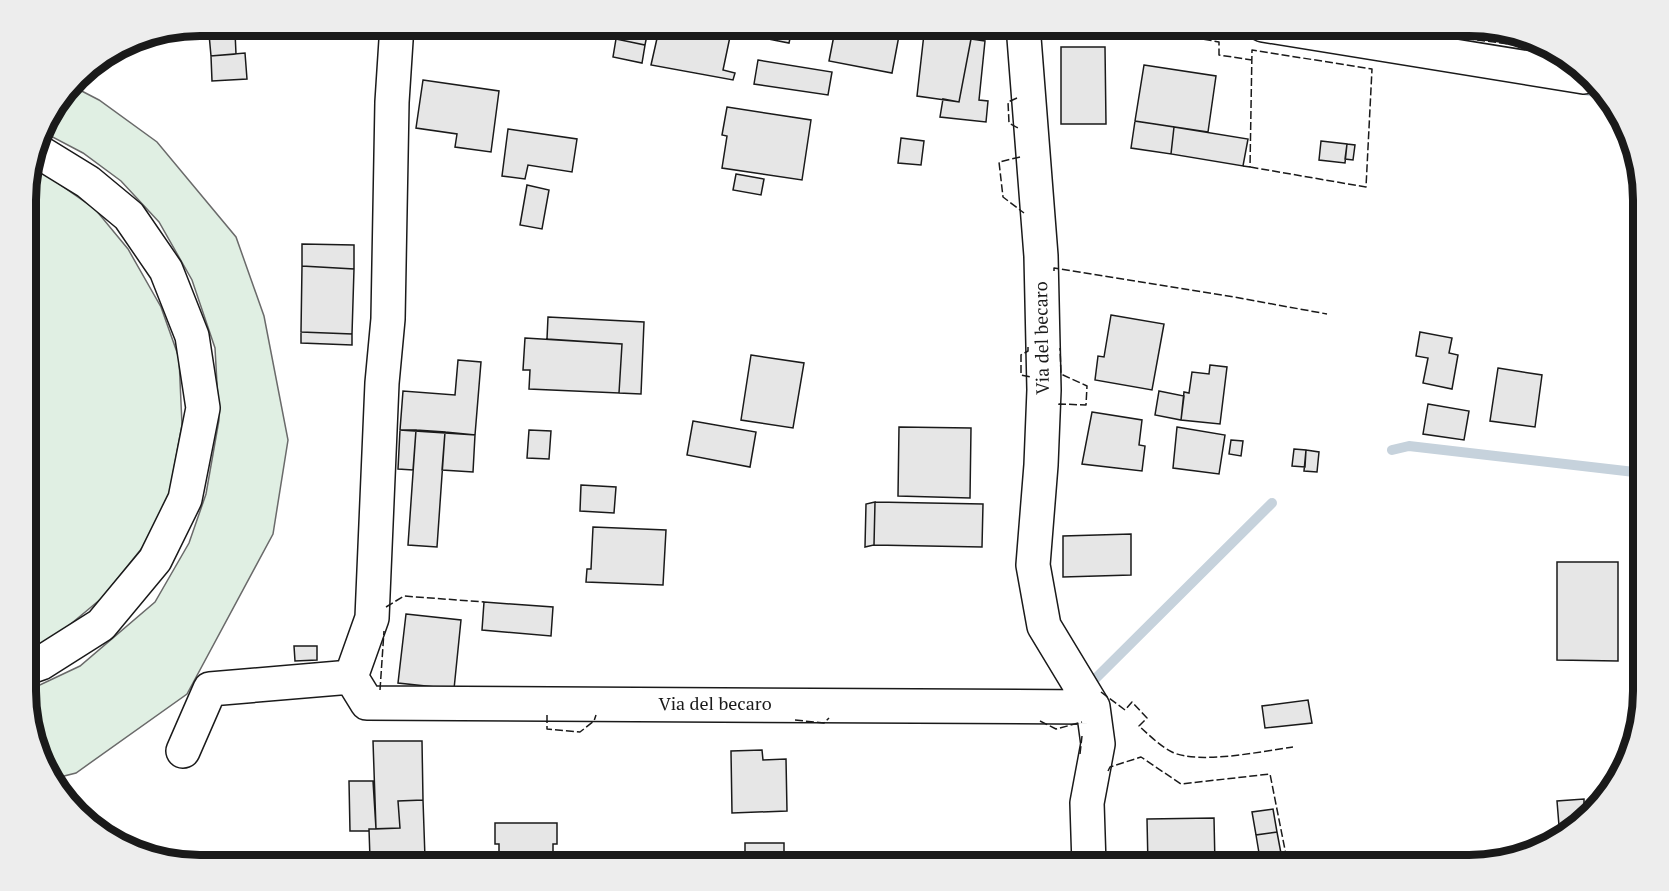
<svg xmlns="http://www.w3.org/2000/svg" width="1669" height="891" font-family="'PT Serif',serif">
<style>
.green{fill:#e0efe3;stroke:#6a6a6a;stroke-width:1.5}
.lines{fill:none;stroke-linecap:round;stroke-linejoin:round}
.stream{stroke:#c6d2dc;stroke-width:10}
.building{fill:#e6e6e6;stroke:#1a1a1a;stroke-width:1.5}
.minor-casing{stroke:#1a1a1a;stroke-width:36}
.highway-casing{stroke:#1a1a1a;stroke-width:36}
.minor{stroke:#fff;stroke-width:33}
.highway{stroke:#fff;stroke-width:33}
.fence{stroke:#1a1a1a;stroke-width:1.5;stroke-dasharray:8 3;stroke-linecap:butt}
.labels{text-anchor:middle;stroke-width:4.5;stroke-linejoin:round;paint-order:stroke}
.street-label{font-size:18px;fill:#1a1a1a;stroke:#fff}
.rim{fill:none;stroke:#1a1a1a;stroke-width:8}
</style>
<rect width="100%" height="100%" fill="#fff"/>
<!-- green -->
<path class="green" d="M 72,86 L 99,100 L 157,142 L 236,237 L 264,316 L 288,440 L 273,534 L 187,694 L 76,773 L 52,779 L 27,714 L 27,691 L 80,666 L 155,602 L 189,543 L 206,494 L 219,420 L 215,348 L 192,280 L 159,222 L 121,181 L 83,153 L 41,131 L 44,122 Z
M 31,167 L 39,170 L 95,209 L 128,249 L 161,307 L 179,358 L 182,425 L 169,495 L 142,548 L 102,598 L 55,637 L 27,650 L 26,188 Z"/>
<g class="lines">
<!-- stream -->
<path class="stream" d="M 1164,25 L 1179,28
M 1578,89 L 1602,93
M 1392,450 L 1409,446 L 1643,473
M 1093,681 L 1272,503"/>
</g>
<!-- building -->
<path class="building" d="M 619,25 L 649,25 L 645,45 L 616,39 Z
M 684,25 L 697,25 L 731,32 L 723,70 L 735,73 L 733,80 L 651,65 L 658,34 L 682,39 Z
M 697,25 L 739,25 L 738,33 Z
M 739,25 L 793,25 L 789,43 L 738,33 Z
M 836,25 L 901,25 L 892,73 L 829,61 Z
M 925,25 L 969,25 L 967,38 L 971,39 L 959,102 L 917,96 Z
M 235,32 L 236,54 L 211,56 L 209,34 Z
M 616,39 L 645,45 L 642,63 L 613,57 Z
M 971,39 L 985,41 L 979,100 L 988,101 L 986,122 L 940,117 L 943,99 L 959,102 Z
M 1061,47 L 1105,47 L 1106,124 L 1061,124 Z
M 245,53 L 247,79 L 212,81 L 211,56 Z
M 758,60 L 832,72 L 828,95 L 754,84 Z
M 1144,65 L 1216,76 L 1208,132 L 1135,121 Z
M 423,80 L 499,91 L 491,152 L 455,147 L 457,134 L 416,128 Z
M 727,107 L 811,120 L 802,180 L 722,168 L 727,136 L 722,135 Z
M 1135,121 L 1174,127 L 1171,154 L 1131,148 Z
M 1174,127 L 1248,139 L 1243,166 L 1171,154 Z
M 508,129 L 577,139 L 572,172 L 528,165 L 525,179 L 502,176 Z
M 901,138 L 924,141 L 921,165 L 898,163 Z
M 1321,141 L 1347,144 L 1345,163 L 1319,160 Z
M 1347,144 L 1355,145 L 1353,160 L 1345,159 Z
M 736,174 L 764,179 L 761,195 L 733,190 Z
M 527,185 L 549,190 L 542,229 L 520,225 Z
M 302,244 L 354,245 L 354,269 L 302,266 Z
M 302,266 L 354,269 L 352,334 L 301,332 Z
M 1111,315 L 1164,324 L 1152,390 L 1095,380 L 1098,356 L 1104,357 Z
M 548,317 L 644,322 L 641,394 L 619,393 L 622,344 L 547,339 Z
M 301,332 L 352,334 L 352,345 L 301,343 Z
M 1420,332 L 1452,338 L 1449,353 L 1458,355 L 1452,389 L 1423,383 L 1428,358 L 1416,356 Z
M 525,338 L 622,344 L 619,393 L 529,389 L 530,370 L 523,370 Z
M 751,355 L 804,363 L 793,428 L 741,420 Z
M 458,360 L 481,362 L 475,435 L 400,430 L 403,391 L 455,395 Z
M 1210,365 L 1227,367 L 1220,424 L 1181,420 L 1184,392 L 1189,393 L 1192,372 L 1209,374 Z
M 1498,368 L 1542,375 L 1535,427 L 1490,421 Z
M 1159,391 L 1184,396 L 1181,420 L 1155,415 Z
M 1428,404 L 1469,411 L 1464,440 L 1423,434 Z
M 1092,412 L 1142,420 L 1139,445 L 1145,446 L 1142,471 L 1082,464 Z
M 693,421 L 756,432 L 750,467 L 687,455 Z
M 899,427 L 971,428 L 970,498 L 898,496 Z
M 1177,427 L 1225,435 L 1219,474 L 1173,468 Z
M 400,430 L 416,430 L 413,470 L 398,469 Z
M 416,430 L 445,432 L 437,547 L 408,545 Z
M 529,430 L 551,431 L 549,459 L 527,458 Z
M 445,432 L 475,435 L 473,472 L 442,470 Z
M 1231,440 L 1243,441 L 1241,456 L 1229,454 Z
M 1294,449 L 1306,450 L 1305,467 L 1292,466 Z
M 1306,450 L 1319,452 L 1317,472 L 1304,471 Z
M 581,485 L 616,487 L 614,513 L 580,511 Z
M 875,502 L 874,545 L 865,547 L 866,504 Z
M 875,502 L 983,504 L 982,547 L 874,545 Z
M 593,527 L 666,530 L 663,585 L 586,582 L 587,569 L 591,569 Z
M 1131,534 L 1131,575 L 1063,577 L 1063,536 Z
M 1557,562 L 1618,562 L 1618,661 L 1557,660 Z
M 484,602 L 553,607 L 551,636 L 482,630 Z
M 406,614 L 461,620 L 454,689 L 398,683 Z
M 294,646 L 317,646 L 317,660 L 295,661 Z
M 1308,700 L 1312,723 L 1265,728 L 1262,706 Z
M 373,741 L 422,741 L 423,800 L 398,801 L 400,828 L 376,829 Z
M 762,750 L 763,760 L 786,759 L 787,811 L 732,813 L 731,751 Z
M 349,781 L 373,781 L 376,829 L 369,829 L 369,831 L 350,831 Z
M 1584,799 L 1584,804 L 1595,803 L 1566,836 L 1560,838 L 1557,801 Z
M 423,800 L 425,858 L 370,859 L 369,829 L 400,828 L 398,801 Z
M 1273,809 L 1277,832 L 1256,835 L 1252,812 Z
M 1214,818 L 1215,865 L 1148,865 L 1147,819 Z
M 495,823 L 557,823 L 557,844 L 553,844 L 553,865 L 499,865 L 499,844 L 495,844 Z
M 1277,832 L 1283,864 L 1261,865 L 1256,835 Z
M 745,843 L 784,843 L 784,864 L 781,865 L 745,865 Z
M 215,853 L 286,854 L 286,865 L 215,865 Z"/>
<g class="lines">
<!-- minor casing -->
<g class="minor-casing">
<path id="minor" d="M 1023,25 L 1041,256 L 1044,390 L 1041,465 L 1033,565 L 1044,626 L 1093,707 L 1098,744 L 1087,803 L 1089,865
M 1263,25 L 1584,77
M 351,677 L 367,703 L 1093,707
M 183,751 L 210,689 L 351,677 L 372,618 L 382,383 L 388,319 L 392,102 L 397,25"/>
</g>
<!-- highway casing -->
<g class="highway-casing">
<path id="highway" d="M 27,668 L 41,663 L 101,625 L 155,560 L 185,499 L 203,408 L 192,336 L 166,270 L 129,216 L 88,182 L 36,150"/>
</g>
<!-- minor -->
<use href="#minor" class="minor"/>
<!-- highway -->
<use href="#highway" class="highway"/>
<!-- fence -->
<path class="fence" d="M 1128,25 L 1219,42 L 1219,55 L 1252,60
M 1379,27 L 1554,50
M 1017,98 L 1008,102 L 1009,123 L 1018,128
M 1020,157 L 999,162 L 1003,197 L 1024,213
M 1243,166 L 1250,167 L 1252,50 L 1372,69 L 1366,187 L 1250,167
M 1054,271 L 1054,268 L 1234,297 L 1327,314
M 1028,347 L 1028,351 L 1021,355 L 1021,375 L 1031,377
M 1059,405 L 1059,404 L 1086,405 L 1087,386 L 1061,374 L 1060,348
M 386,607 L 404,596 L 484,602
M 380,690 L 384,631
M 1101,692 L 1125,710 L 1132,702 L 1147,718 L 1139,726 C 1149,735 1160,746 1172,752 C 1199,765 1263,751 1293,747
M 547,715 L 547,729 L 580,732 L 594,721 L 596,715
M 795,720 L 824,723 L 829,718
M 1040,721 L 1056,729 L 1082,722
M 1080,754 L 1082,736
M 1108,771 L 1110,767 L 1141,757 L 1181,784 L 1270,774 L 1288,865"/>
</g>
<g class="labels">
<!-- street labels -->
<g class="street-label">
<text transform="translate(1042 338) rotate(-91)" y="6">Via del becaro</text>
<text x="715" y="710">Via del becaro</text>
</g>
</g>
<!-- crop -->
<path d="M0 0H1669V891H0ZM200 36H1469A164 164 0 0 1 1633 200V691A164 164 0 0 1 1469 855H200A164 164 0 0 1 36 691V200A164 164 0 0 1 200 36Z" fill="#ededed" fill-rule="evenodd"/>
<path class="rim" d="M200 36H1469A164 164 0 0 1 1633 200V691A164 164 0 0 1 1469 855H200A164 164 0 0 1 36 691V200A164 164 0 0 1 200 36Z"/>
</svg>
